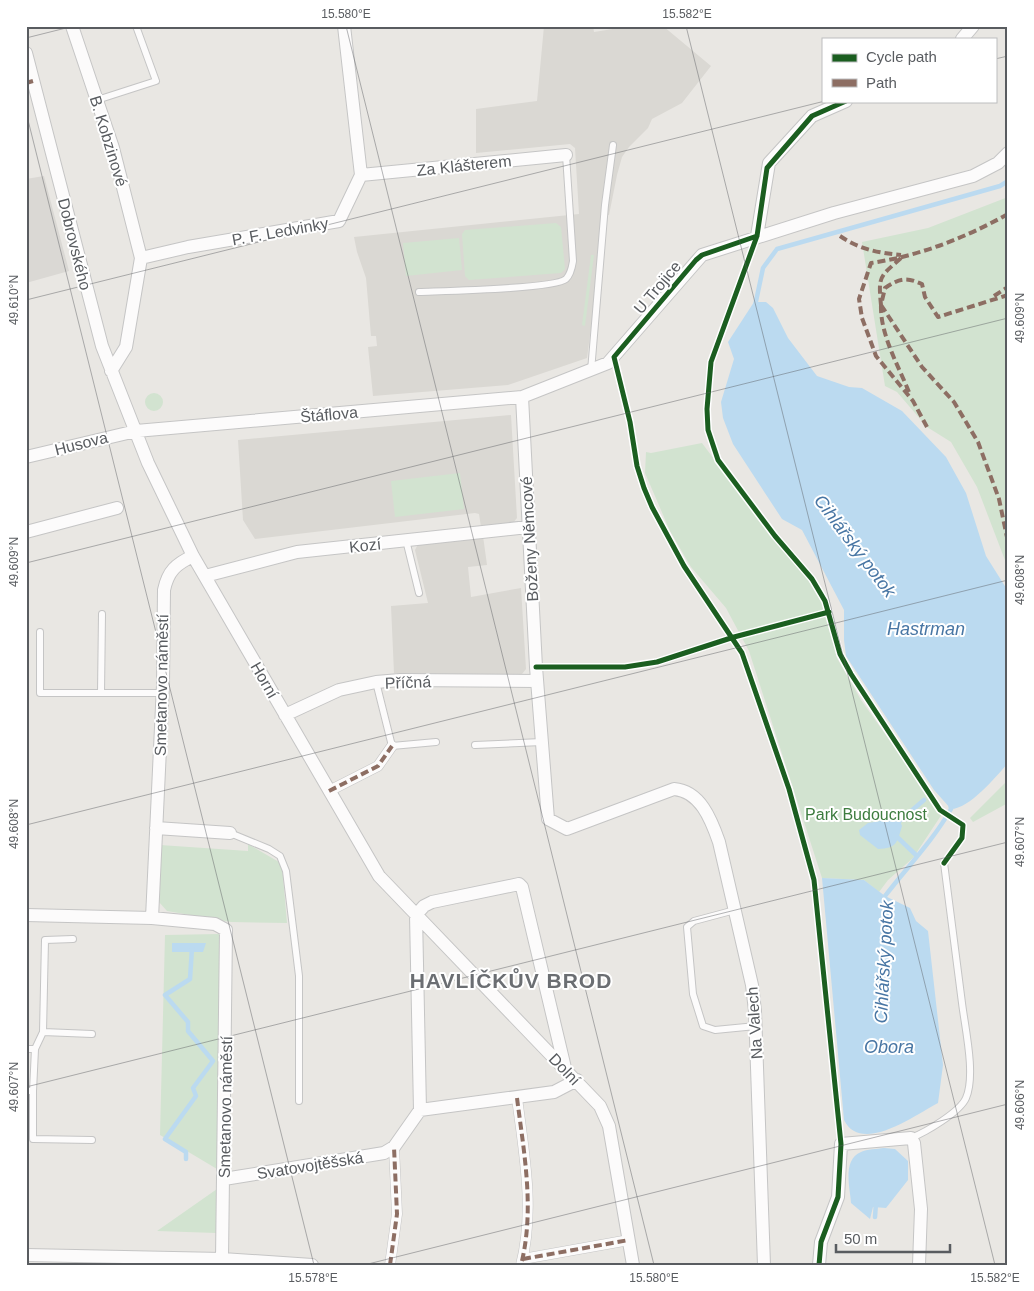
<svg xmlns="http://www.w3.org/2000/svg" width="1034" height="1291" font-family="Helvetica,sans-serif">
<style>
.industrial{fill:#dad8d4}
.education{fill:#dad8d3}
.green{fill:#d2e3d0}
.water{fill:#bbdaf0}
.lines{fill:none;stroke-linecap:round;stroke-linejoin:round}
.stream{stroke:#bbdaf0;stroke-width:4.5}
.service-casing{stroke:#c5c5c5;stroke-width:8}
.pedestrian-casing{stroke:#c5c5c5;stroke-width:11}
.minor-casing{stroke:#c5c5c5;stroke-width:14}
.service{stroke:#fcfbfb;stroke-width:6}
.pedestrian{stroke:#fcfbfb;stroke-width:10}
.minor{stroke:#fcfbfb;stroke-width:12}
.quiet{stroke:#8d6e63;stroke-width:4;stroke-dasharray:8 4;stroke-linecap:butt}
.cycleway-casing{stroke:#fff;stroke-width:8}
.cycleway{stroke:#1b5e20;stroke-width:5}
.ticks{fill:none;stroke:#595c60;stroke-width:1;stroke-opacity:0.45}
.labels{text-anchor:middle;stroke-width:4;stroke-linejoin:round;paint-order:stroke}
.street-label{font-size:16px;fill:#595c60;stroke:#fff}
.park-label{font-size:16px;fill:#3d7c3f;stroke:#fff}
.water-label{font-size:18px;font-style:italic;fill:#4876a4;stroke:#fff}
.district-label{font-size:21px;font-weight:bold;letter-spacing:1px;fill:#6b6e72;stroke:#fff}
.neatline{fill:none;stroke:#595c60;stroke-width:2}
.ticks-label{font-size:12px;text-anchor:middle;fill:#595c60}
</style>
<rect width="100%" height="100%" fill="#e9e7e3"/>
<!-- industrial -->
<path class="industrial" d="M 44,176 L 69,271 L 26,283 L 26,179 Z"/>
<!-- education -->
<path class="education" d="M 544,26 L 593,26 L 594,32 L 631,26 L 663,26 L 711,66 L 682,103 L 652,119 L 648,128 L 629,147 L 622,157 L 617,175 L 609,215 L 601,215 L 593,312 L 587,358 L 508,385 L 373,396 L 368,347 L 377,346 L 376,336 L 371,336 L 366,278 L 357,252 L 354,237 L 579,214 L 575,148 L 570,144 L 476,153 L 476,109 L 537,101 Z
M 511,415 L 517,518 L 512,524 L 481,527 L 479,514 L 475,513 L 255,539 L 243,520 L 238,440 Z
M 483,536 L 487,565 L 468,567 L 471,597 L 521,588 L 526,669 L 522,674 L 498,675 L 394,673 L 391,606 L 428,603 L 415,550 L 418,544 Z"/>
<!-- green -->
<path class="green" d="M 1008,197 L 1008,568 L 977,487 L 951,442 L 927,427 L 897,392 L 885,386 L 862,242 L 928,228 Z
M 556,223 L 561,227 L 565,269 L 561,273 L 469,280 L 465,276 L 462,234 L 465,230 Z
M 459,238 L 462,270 L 406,276 L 403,243 Z
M 591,255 L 594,255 L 585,326 L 582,325 Z
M145 402a9 9 0 1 1 18 0a9 9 0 1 1-18 0Z
M 702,443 L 769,533 L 810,579 L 822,599 L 837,658 L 861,700 L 942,814 L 913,858 L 888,880 L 879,892 L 864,880 L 822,878 L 749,651 L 726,608 L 691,567 L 670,531 L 645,473 L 646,452 L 651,453 Z
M 460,473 L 464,509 L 395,517 L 391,481 Z
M 1008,780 L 1008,803 L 973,822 L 970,818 Z
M 248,844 L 279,862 L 282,865 L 287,923 L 231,922 L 167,911 L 159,902 L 160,845 L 248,851 Z
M 219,934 L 221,939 L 217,1169 L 160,1135 L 165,935 Z
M 217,1189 L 216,1233 L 157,1231 Z"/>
<!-- water -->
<path class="water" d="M 754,302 L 766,302 L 773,308 L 788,338 L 817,376 L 849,387 L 862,388 L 902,411 L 946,457 L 966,493 L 986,556 L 1008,591 L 1008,763 C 996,777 969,809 951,809 L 934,790 L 846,656 L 844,640 L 844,610 L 802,530 L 782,519 L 733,444 L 723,418 L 721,402 L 734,359 L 728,342 Z
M 893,819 L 900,821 L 902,826 C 897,843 897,848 878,849 L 860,835 L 859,830 L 868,823 Z
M 822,878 L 864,880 L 885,896 L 910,908 L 916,921 L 928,931 L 943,1065 L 938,1103 C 915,1115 861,1155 844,1120 Z
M 172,943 L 206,943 L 203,952 L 172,952 Z
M 884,1148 L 895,1149 L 908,1161 L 908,1180 L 886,1208 L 873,1207 L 870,1219 L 851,1203 C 850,1187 842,1160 861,1152 C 867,1149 877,1149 884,1148 Z"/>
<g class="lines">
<!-- stream -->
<path class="stream" d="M 755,306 L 763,268 L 777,249 L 1000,186 L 1008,181
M 896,824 L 924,800
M 894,834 L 917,856
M 885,900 L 885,896 C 908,866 932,842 951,809 L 950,803
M 186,1159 L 186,1152 L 165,1139 L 196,1096 L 193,1088 L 213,1061 L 188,1031 L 188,1022 L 165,995 L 190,979 L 192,948
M 875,1217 L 876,1203"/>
<!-- service casing -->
<g class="service-casing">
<path id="service" d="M 97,100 L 156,81 L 136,26
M 419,292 C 442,291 554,289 566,279 C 571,274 572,267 573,261 L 566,155
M 591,371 L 605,205 L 613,145
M 406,540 L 419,593
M 40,632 L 40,693 L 163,693
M 376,682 L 392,746 L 436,742
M 101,693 L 102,614
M 475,745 L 542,742
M 230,833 L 269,849 L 280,856 L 286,871 L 299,976 L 299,1101
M 735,910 L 694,921 L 687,927 L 693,994 L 703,1026 L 715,1030 L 756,1026
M 43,1032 L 92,1034
M 26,1049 L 35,1049 L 33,1091 L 26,1091
M 35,1049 L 43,1032 L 45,940 L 73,939
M 33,1091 L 33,1139 L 92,1140
M 911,1138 C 926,1132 960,1112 966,1098 C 976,1075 965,1028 962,1003 C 956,957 950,910 944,863"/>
</g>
<!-- pedestrian casing -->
<g class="pedestrian-casing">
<path id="pedestrian" d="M 329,791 L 378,766 L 392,746
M 517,1098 C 524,1153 535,1210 521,1265
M 523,1259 L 629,1240
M 390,1265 L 397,1214 L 394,1147"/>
</g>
<!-- minor casing -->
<g class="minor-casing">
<path id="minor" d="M 72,26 L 113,148 L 141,258 L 126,347 L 111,371
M 962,39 L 973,26
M 26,53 L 102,346 L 148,463 L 193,556 L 379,876 L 600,1106 L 609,1126 L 633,1265
M 361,175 L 566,155
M 757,236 L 769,163 L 812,116 L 846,101
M 141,258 L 188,247 L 339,221 L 361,175 L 344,26
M 522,397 L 536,667 L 548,819 L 567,829 L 674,789 C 700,791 711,819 719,842 L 752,985 L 755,1011 L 764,1265
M 26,457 L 136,431 L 522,397 L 608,363 L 702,255 L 834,213 L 973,176 L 998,163 L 1008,153
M 26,532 L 117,508
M 205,576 L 297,552 L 528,527
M 285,715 L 339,690 L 376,682 L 400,680 L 537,681
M 156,828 L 230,833
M 26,915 L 152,918 L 215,924 L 226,930 L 222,1259
M 152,918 L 163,685 L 164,590 C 168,571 176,564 193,556
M 565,1068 L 522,887 L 519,884 L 432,902 L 424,906 L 416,915 L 420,1110 L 554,1092 L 577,1080
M 224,1179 L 384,1153 L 394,1147 L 420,1110
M 26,1255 L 222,1259 L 312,1265
M 819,1265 L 821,1242 L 838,1197 L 841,1144 L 911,1138 L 914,1143 L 921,1209 L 919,1265"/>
</g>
<!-- service -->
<use href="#service" class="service"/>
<!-- pedestrian -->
<use href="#pedestrian" class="pedestrian"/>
<!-- minor -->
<use href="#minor" class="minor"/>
<!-- quiet -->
<path class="quiet" d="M 26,83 L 33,81
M 840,236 C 859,249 878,253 901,255
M 901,258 C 880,277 878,275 881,305 L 885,288 C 900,278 906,277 922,284 L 925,297 L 938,317 L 1008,295
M 994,296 L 1008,287
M 881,305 L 922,367 L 954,402 L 978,442 L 999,499 L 1008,542
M 881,305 C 880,334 898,365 909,392
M 927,427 L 913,401 L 876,356 L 862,318 L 859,299 L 871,263 C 919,256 965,238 1008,214
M 329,791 L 378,766 L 392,746
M 517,1098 C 524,1153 535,1210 521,1265
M 523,1259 L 629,1240
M 390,1265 L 397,1214 L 394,1147"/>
<!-- cycleway casing -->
<g class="cycleway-casing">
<path id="cycleway" d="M 846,101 L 812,116 L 767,168 L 757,236 L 711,362 L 707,409 L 708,430 L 718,460 L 775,536 L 812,579 L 825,601 L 840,654 L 851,674 L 940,810 L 963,825 L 962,838 L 944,863
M 757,236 L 702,255 L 696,260 L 614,357 L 630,422 L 637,466 L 644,488 L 652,507 L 684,566 L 742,653 L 789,789 L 814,880 L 841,1144 L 838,1197 L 821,1242 L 819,1265
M 536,667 L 625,667 L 657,662 L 734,637 L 829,612"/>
</g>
<!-- cycleway -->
<use href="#cycleway" class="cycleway"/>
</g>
<!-- ticks -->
<path class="ticks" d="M 346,26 L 654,1265M 686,26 L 995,1265M 26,38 L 74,26M 995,59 L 1008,56M 26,112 L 314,1265M 26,300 L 825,101M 26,563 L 1008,318M 26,825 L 1008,580M 26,1087 L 1008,842M 364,1265 L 1008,1104"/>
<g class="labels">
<!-- street labels -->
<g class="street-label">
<text transform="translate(109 141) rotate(73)" y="6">B. Kobzinové</text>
<text transform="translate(464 165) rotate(-6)" y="6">Za Klášterem</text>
<text transform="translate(280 231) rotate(-10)" y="6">P. F. Ledvinky</text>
<text transform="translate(75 244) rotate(76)" y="6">Dobrovského</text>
<text transform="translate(657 287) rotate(-50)" y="6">U Trojice</text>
<text transform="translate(329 414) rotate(-5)" y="6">Štáflova</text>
<text transform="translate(81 443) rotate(-14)" y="6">Husova</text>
<text transform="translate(529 539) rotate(-93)" y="6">Boženy Němcové</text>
<text transform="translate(365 545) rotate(-6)" y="6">Kozí</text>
<text transform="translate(265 680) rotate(60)" y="6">Horní</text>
<text transform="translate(408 682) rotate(-2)" y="6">Příčná</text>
<text transform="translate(161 685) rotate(-89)" y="6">Smetanovo náměstí</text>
<text transform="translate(754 1023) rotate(-94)" y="6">Na Valech</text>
<text transform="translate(565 1069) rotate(46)" y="6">Dolní</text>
<text transform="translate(225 1107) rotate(-89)" y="6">Smetanovo náměstí</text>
<text transform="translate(310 1165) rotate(-9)" y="6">Svatovojtěšská</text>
</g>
<!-- park labels -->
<g class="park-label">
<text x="866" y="820">Park Budoucnost</text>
</g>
<!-- water labels -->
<g class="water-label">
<text transform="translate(855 546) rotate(53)" y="6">Cihlářský potok</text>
<text x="926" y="635">Hastrman</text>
<text transform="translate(884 962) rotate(-87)" y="6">Cihlářský potok</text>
<text x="889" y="1053">Obora</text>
</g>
<!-- district labels -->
<g class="district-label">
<text x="511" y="988">HAVLÍČKŮV BROD</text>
</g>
</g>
<!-- border -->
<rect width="1034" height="1291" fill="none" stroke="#ffffff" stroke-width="55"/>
<!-- legend -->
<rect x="822" y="38" width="175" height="65" fill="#ffffff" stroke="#bdbebf"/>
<rect x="832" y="54" width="25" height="8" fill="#1b5e20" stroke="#bdbebf"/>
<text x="866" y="62" font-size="15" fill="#595c60">Cycle path</text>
<rect x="832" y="79" width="25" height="8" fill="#8d6e63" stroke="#bdbebf"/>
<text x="866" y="88" font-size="15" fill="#595c60">Path</text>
<!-- scale -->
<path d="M836 1244v8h114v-8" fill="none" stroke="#595c60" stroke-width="2.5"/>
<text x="844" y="1244" font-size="15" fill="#595c60" stroke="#ffffff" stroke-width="4" paint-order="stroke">50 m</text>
<rect x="28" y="28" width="978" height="1236" class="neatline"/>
<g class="ticks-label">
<text x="346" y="18">15.580°E</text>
<text x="687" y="18">15.582°E</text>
<text transform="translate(14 300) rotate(-90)" y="4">49.610°N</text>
<text transform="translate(1020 318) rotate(-90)" y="4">49.609°N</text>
<text transform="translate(14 562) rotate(-90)" y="4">49.609°N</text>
<text transform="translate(1020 580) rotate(-90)" y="4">49.608°N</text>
<text transform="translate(14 824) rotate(-90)" y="4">49.608°N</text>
<text transform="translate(1020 842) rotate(-90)" y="4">49.607°N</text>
<text transform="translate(14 1087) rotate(-90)" y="4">49.607°N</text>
<text transform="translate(1020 1105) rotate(-90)" y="4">49.606°N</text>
<text x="313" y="1282">15.578°E</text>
<text x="654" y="1282">15.580°E</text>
<text x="995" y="1282">15.582°E</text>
</g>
</svg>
